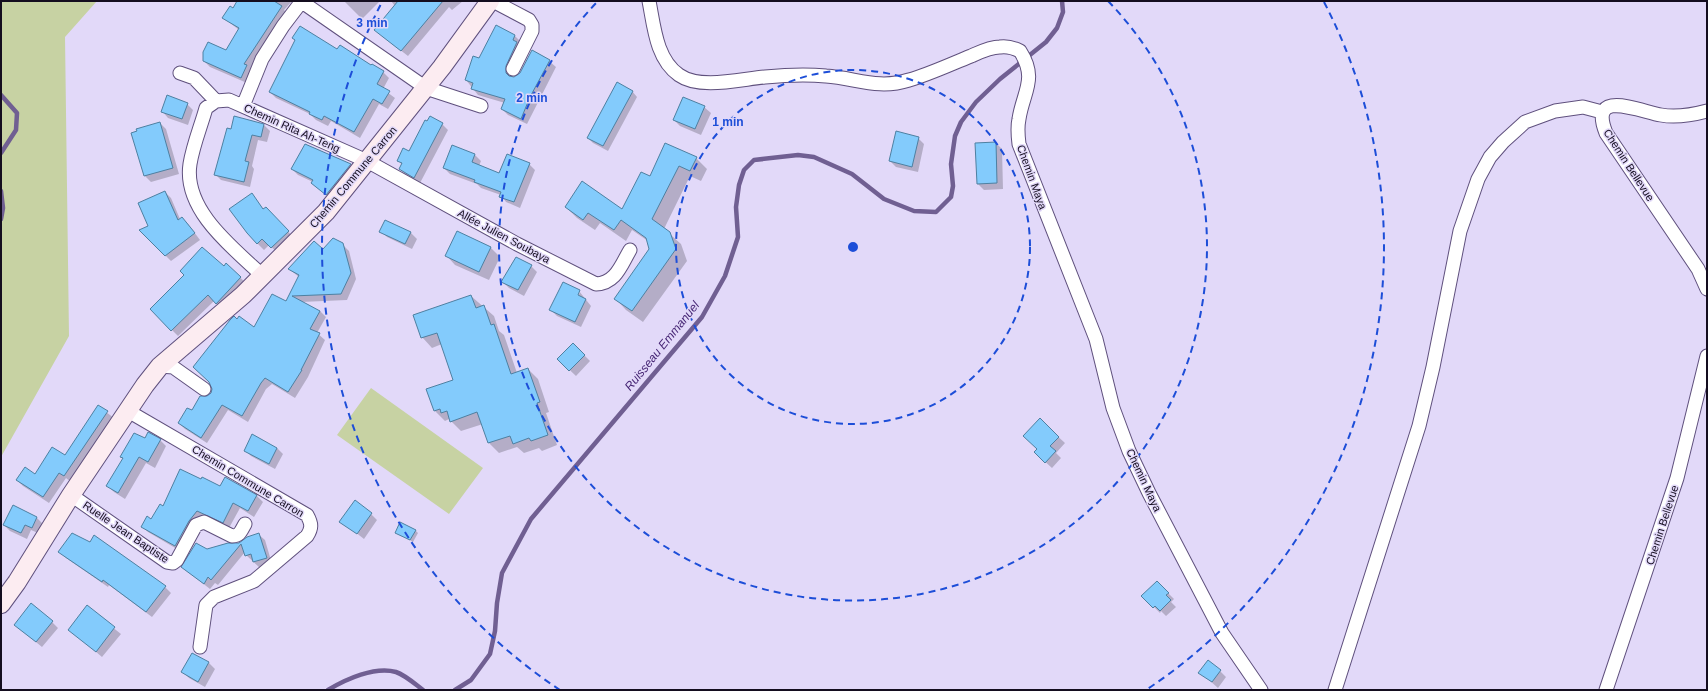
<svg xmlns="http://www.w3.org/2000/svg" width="1708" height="691" font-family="Helvetica,sans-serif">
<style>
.green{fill:#c7d2a3}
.shadow{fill:#0003;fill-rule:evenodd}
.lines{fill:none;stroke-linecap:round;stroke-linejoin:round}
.stream{stroke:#705f92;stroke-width:4.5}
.building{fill:#83cbfc;stroke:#4e80a1}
.street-casing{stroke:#5f507d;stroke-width:15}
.secondary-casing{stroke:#5f507d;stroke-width:20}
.street{stroke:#fff;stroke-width:13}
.secondary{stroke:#fcecf1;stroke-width:18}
.ring{fill:none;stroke:#1d4ed8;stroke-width:2;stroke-dasharray:7 5}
.labels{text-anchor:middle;stroke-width:3;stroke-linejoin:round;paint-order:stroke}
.street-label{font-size:11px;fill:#140d1f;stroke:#e2d9f9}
.water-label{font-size:12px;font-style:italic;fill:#472675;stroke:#e2d9f9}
.centre{fill:#1d4ed8;stroke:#e2d9f9;stroke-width:2}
.ring-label{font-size:12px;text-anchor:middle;font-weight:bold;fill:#1d4ed8;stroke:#e2d9f9;stroke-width:3;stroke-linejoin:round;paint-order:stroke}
</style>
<rect width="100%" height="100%" fill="#e2d9f9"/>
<!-- green -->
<path class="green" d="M 1,1 L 97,1 L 65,37 L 69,336 L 1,457 Z
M 371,388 L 483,468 L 449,514 L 337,435 Z"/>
<!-- shadow -->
<path class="shadow" d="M 239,1 L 292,1 L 284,10 L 287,13 L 250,70 L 252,72 L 247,83 L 210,67 L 204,61 L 226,51 L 239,30 L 224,18 L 233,9 Z
M 344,1 L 380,1 L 362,19 Z
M 391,1 L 463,1 L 452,10 L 449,7 L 408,56 L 382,36 L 395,6 Z
M 515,36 L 521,42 L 511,72 L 512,77 L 514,78 L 549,61 L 556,67 L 527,124 L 508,115 L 502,109 L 505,103 L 478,95 L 466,80 L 480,59 Z
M 293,38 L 337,51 L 372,67 L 372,66 L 383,72 L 389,78 L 383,89 L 395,98 L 388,109 L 379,104 L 360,138 L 331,121 L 328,126 L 316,120 L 310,114 L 276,98 L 270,92 L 296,41 Z
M 632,91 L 637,97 L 608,151 L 593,143 L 588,138 Z
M 187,104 L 193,110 L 188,125 L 168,118 L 162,111 Z
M 704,107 L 711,113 L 701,135 L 680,126 L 674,120 Z
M 160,123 L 166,129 L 179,174 L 151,182 L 145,176 L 132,134 Z
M 442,124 L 448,130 L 420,183 L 406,175 L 400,169 L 402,165 L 398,160 Z
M 264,125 L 270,131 L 267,142 L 258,140 L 252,166 L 254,169 L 250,187 L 221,180 L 215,174 L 228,129 Z
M 918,138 L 924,144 L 918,172 L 896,167 L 890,161 Z
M 996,143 L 1002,149 L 1003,189 L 984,190 L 978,184 L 976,144 Z
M 305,146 L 350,165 L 356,171 L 333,200 L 313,182 L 298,175 L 292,169 Z
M 453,146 L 475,155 L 481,161 L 479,166 L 500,174 L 529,164 L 535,170 L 520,208 L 506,202 L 501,195 L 481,188 L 477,184 L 450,174 L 444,168 Z
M 696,158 L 707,169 L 701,181 L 690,176 L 664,229 L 681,244 L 687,261 L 643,322 L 626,310 L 615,298 L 650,249 L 648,241 L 632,230 L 626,241 L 600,223 L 595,230 L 577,218 L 566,207 L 623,210 L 650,178 Z
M 165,192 L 171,198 L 180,219 L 182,218 L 188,224 L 200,240 L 171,261 L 141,231 L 150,227 Z
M 252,195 L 264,210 L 272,214 L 294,238 L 278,253 L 269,245 L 264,250 L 247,233 Z
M 386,221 L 411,233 L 417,239 L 412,249 L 387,237 L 381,231 Z
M 457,232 L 491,248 L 500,257 L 489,280 L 455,265 L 446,255 Z
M 342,244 L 349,251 L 356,279 L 347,300 L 301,302 L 320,311 L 326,317 L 317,333 L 325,340 L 308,377 L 295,398 L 272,384 L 266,389 L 248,422 L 228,410 L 207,443 L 185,429 L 179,423 L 212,394 L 255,329 L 286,302 L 299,277 L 289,269 L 323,251 Z
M 516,258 L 531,266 L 537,272 L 524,296 L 509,288 L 503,282 Z
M 226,264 L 247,284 L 223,309 L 214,301 L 178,336 L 151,309 Z
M 579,291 L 591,306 L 581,327 L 557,316 L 551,310 ZM 578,292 L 580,292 L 577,300 Z
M 471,296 L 494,316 L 499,331 L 504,335 L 517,373 L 528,369 L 538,379 L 549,412 L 546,413 L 557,445 L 542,451 L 539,448 L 524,453 L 517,447 L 499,453 L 489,443 L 483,424 L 461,431 L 449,419 L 445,421 L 435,411 L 428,390 L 455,380 L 442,344 L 432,348 L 422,337 Z
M 573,344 L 590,361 L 576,376 L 558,359 Z
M 98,406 L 114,418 L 71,482 L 66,478 L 49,503 L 23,486 L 17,480 L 36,475 L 65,456 Z
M 1040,420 L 1065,443 L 1056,453 L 1061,458 L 1052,468 L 1041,458 Z
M 145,440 L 160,440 L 166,446 L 155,468 L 146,463 L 125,499 L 114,492 L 108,486 L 124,459 L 121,457 Z
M 277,448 L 283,454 L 275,469 L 251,456 L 245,450 Z
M 226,478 L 257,496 L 263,502 L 254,517 L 240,508 L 229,528 L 203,516 L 182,552 L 148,532 L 142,526 L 151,520 L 221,488 Z
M 13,507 L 37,518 L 43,524 L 38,533 L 31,530 L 27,539 L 10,531 L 4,525 Z
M 371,514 L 377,520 L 364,539 L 341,521 Z
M 415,530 L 418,533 L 413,542 L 396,532 Z
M 258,534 L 265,540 L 272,564 L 260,568 L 246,555 L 245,552 L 218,585 L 215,583 L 210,589 L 182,567 L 207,550 L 240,544 Z
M 60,552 L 165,587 L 171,593 L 152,617 L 109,585 L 108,587 L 66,558 Z
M 1157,582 L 1174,599 L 1171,602 L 1176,607 L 1166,616 L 1161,611 L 1160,613 L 1143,596 Z
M 87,607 L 121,634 L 102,657 L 69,629 Z
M 52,622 L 58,628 L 42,647 L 15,625 Z
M 209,663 L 215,669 L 205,687 L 189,678 L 183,672 Z
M 1220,671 L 1226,677 L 1218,688 L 1200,672 Z"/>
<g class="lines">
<!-- stream -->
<path class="stream" d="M 1,95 L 17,113 L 16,130 L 1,153
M 1,191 L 3,208 L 1,219
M 328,690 C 346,679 375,666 396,672 C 405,675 415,684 423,690
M 455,690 L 471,680 L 490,654 L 495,631 L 497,603 L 502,573 L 531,519 L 702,317 L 725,276 L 738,237 L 736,207 L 739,185 L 744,170 L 754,160 L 798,155 L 814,157 L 852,174 L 884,199 L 914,211 L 936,212 L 951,197 L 953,186 L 951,164 L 955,136 L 961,122 L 976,102 L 1000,79 L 1046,42 L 1057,28 L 1063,12 L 1062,1"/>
</g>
<!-- building -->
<path class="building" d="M 237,1 L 274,1 L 282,6 L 244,64 L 247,65 L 241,78 L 203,61 L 203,52 L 208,42 L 226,50 L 239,28 L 222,18 L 230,6 L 233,8 Z
M 398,1 L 443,1 L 401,51 L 374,30 Z
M 496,25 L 515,35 L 513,40 L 517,42 L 506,66 L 506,73 L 509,76 L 514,77 L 520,73 L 532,50 L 550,60 L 530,97 L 521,119 L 501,109 L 505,99 L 471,89 L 473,83 L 465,80 L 473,56 L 479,58 Z
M 300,26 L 337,49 L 340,45 L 371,65 L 372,64 L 384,71 L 377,84 L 390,91 L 382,104 L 373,99 L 354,132 L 324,116 L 322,120 L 309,114 L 310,112 L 269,92 L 295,40 L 292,38 Z
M 617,82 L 633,91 L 603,146 L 587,138 Z
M 167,95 L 188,103 L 182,119 L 161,112 Z
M 683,97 L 705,106 L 695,129 L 673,120 Z
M 234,116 L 264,124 L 261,137 L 252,135 L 245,161 L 249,162 L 244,182 L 214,175 L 227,128 L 231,129 Z
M 430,116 L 443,123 L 414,178 L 399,169 L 402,163 L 397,161 L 403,148 L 409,151 L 425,120 L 427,121 Z
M 160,122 L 173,168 L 144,176 L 131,133 L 137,131 L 136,129 Z
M 896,131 L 919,137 L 912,167 L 889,161 Z
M 996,142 L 997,183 L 977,184 L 975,143 Z
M 665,143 L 697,157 L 690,171 L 679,166 L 652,219 L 670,232 L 676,249 L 632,311 L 614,299 L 649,249 L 646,238 L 621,220 L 614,230 L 588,213 L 583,220 L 565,207 L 582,181 L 622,209 L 641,172 L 650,176 Z
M 305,144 L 351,164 L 326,195 L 311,183 L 313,180 L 291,169 Z
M 452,145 L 475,154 L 472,162 L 499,173 L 507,154 L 530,163 L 514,202 L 499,197 L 501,192 L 474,182 L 475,180 L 443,168 Z
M 165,191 L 178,220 L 182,217 L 195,233 L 165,256 L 139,230 L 148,226 L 138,203 Z
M 252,193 L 263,209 L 266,207 L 289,231 L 271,248 L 262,239 L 257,244 L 247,233 L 229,209 Z
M 385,220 L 411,232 L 405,244 L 379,232 Z
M 457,231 L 491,247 L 479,272 L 445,256 Z
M 333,238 L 343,243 L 351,273 L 341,294 L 292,296 L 320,311 L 310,329 L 320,333 L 301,370 L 302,370 L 288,392 L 265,378 L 261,383 L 242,416 L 222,405 L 201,438 L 178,423 L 187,408 L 192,410 L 200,396 L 207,396 L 211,393 L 212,389 L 209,382 L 193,367 L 230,320 L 234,316 L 237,319 L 239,316 L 254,327 L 272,294 L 286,301 L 299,275 L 288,269 L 314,241 L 323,249 Z
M 202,247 L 224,266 L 226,263 L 241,277 L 216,304 L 208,295 L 171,331 L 150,309 L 184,275 L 180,271 Z
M 516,257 L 532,265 L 518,290 L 501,282 Z
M 563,282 L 580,290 L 578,295 L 586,299 L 575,322 L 549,310 Z
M 471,295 L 476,308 L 484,305 L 491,325 L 494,324 L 511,374 L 528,368 L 540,402 L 537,403 L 548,435 L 531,441 L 529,438 L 513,444 L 510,436 L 488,443 L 477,412 L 450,422 L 447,411 L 441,413 L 440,409 L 434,411 L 426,389 L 453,380 L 437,333 L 421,338 L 413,315 Z
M 573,343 L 585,355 L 569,371 L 557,359 Z
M 98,405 L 108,411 L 64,476 L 59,473 L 43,497 L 16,480 L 25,467 L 35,474 L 52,447 L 65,455 Z
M 1040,418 L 1059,437 L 1050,446 L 1056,451 L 1045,463 L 1034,452 L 1037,449 L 1023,436 Z
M 148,432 L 161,439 L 148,462 L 139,457 L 118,493 L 106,486 L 123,458 L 120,457 L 134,433 L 145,438 Z
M 252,434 L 277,448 L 269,464 L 244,451 Z
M 180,469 L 201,479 L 202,477 L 220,486 L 225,477 L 257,495 L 248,511 L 233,503 L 223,523 L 197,511 L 189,521 L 175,546 L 141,527 L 147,516 L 151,519 L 160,504 L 163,506 Z
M 355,500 L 372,513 L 357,534 L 339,522 Z
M 13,505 L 37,517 L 32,528 L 25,525 L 21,533 L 3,525 Z
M 400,522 L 416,530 L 410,540 L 395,533 Z
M 72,533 L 90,542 L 94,535 L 166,586 L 146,612 L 103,580 L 102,582 L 58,552 Z
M 259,533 L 267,558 L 253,562 L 251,554 L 245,556 L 241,544 L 211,580 L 208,577 L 204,584 L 181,567 L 196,543 L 207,549 L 228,543 L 239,543 L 247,537 Z
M 1157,581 L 1169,593 L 1166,595 L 1171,600 L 1160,611 L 1155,606 L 1153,608 L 1141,596 Z
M 31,603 L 53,621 L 36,642 L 14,625 Z
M 87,605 L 115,627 L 96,652 L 68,630 Z
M 192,653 L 209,662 L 198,682 L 181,672 Z
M 1208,660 L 1221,670 L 1212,682 L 1198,673 Z"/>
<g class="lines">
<!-- street casing -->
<g class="street-casing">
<path id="street" d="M 493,1 L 529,20 L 532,25 L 532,31 L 513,69
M 649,1 C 654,26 656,59 679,75 C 700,90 741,79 765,77 C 785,75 806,74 826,76 C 856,78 878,90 909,80 C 930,74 951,64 971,56 C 980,52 990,47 1000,47 C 1007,46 1014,48 1020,51 C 1038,79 1023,92 1019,119 C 1017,128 1018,136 1019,144 L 1096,339 L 1113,408 L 1129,451 L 1149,493 L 1222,633 L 1261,690
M 302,2 L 426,88 L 481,106
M 180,73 L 194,78 L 216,101
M 243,106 L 262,59 L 283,26 L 302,1
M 1707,111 C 1692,115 1677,118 1661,115 C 1639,111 1588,88 1606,133 L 1698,269 L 1707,289
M 263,276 C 233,248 183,210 190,164 C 193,145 201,126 206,108 L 216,101 L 229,100 L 367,161 L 517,244 L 596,284 C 616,283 621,265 630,250
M 160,366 L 173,367 L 204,389
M 128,411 L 307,515 C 312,524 312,528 307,536 L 254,581 L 214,597 L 206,605 L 200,647
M 71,495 L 167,562 L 173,563 L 177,560 L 196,525 L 204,522 L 232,536 C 240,536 241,531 245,524
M 1335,690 L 1419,426 L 1433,367 L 1460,231 L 1478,179 L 1490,157 L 1503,142 L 1525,122 L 1555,111 L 1583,107 L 1602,112
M 1606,690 L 1677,478 L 1707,356"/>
</g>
<!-- secondary casing -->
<g class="secondary-casing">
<path id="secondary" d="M 1,604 L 17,582 L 71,495 L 145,385 L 160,366 L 243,295 L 326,212 L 442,67 L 490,1"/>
</g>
<!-- street -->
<use href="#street" class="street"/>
<!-- secondary -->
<use href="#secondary" class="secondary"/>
</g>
<!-- distance rings -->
<g class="ring">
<circle cx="853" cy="247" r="177"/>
<path d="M1108 1A354 354 0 1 1 598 1"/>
<path d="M560 690A531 531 0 0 1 382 2M1324 2A531 531 0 0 1 1146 690"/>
</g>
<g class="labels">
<!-- street labels -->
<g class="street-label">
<text transform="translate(292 128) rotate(24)" y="4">Chemin Rita Ah-Teng</text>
<text transform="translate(1629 165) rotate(57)" y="4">Chemin Bellevue</text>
<text transform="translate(353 177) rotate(-50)" y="4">Chemin Commune Carron</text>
<text transform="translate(1032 177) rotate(70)" y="4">Chemin Maya</text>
<text transform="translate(504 236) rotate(28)" y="4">Allée Julien Soubaya</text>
<text transform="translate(1144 480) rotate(65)" y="4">Chemin Maya</text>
<text transform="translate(248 481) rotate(31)" y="4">Chemin Commune Carron</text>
<text transform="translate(1662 525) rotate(-72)" y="4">Chemin Bellevue</text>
<text transform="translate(126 532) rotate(34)" y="4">Ruelle Jean Baptiste</text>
</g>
<!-- water labels -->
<g class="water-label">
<text transform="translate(662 346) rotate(-51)" y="4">Ruisseau Emmanuel</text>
</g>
</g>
<circle cx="853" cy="247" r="6" class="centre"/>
<g class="ring-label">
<text x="372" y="27">3 min</text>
<text x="532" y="102">2 min</text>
<text x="728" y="126">1 min</text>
</g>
<!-- border -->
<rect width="1708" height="691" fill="none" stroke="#140d1f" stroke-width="4"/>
</svg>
